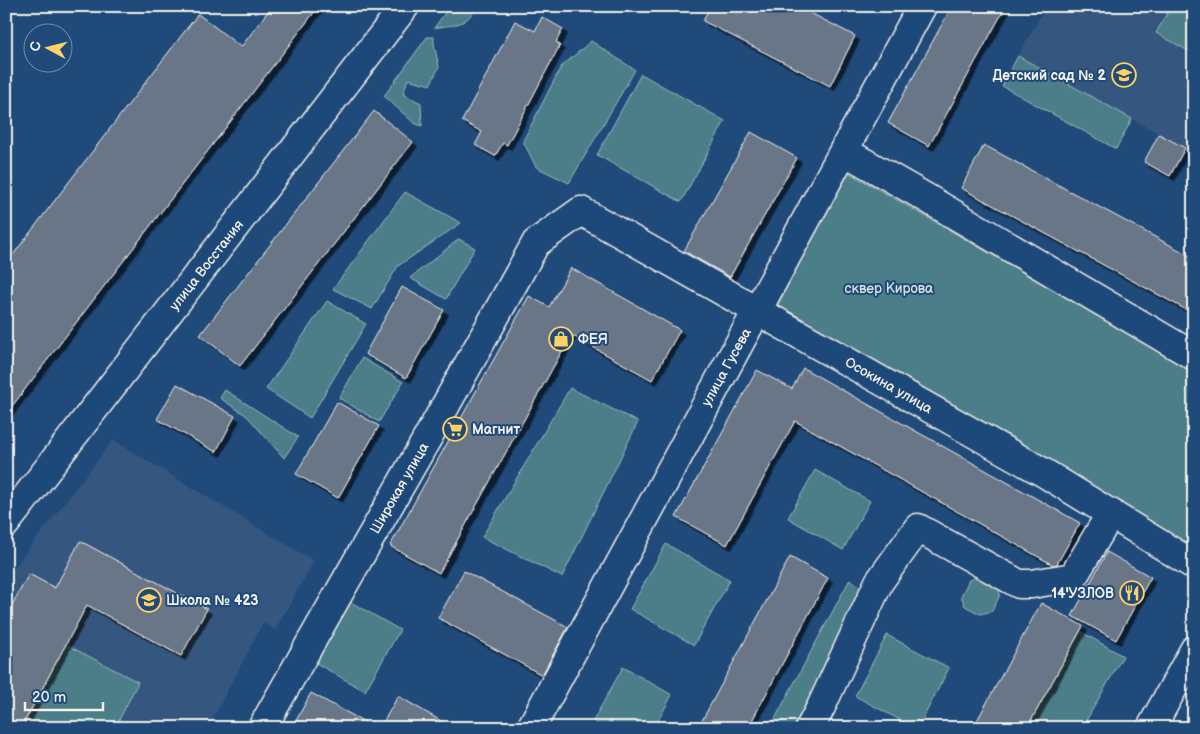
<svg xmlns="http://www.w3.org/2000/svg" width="1200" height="734" font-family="'Balsamiq Sans',sans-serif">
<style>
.built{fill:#35577e}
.green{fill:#4c7e89;stroke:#a0b8b8}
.building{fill:#697688;stroke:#f4f1e8;filter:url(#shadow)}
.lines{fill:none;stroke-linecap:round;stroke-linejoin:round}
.street-casing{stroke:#f4f1e8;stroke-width:31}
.secondary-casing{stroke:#f4f1e8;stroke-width:31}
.street{stroke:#1f4a7a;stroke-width:28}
.secondary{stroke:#1f4a7a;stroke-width:28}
.labels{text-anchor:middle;stroke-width:4;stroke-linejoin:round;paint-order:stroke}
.poi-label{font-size:14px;font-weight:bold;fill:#f4f1e8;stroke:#1f4a7a;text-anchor:start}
.street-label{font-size:14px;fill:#f4f1e8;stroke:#1f4a7a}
.park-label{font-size:14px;fill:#dbe0da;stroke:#1f4a7a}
</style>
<defs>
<filter id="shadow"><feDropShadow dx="4.5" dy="4.5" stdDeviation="0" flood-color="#0009"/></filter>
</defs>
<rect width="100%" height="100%" fill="#1f4a7a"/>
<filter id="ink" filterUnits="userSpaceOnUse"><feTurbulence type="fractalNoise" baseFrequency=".02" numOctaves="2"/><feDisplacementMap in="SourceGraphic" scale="10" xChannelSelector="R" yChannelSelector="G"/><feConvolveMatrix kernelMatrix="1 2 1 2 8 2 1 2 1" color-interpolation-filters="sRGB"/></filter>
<g filter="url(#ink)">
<!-- built -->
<path class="built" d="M 1046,6 L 1194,6 L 1194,153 L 1018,56 Z
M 113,440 L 314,561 L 275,630 L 263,623 L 208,728 L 6,728 L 6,578 Z"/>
<!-- green -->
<path class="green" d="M 450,6 L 476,6 C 467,27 454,24 434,28 Z
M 1171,6 L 1194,6 L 1194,54 L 1156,33 Z
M 427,37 L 434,37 L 434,44 L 439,67 L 430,85 L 408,79 L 403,94 L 421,103 L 422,126 L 414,123 L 384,96 Z
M 591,41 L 635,70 L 569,183 L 536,167 L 523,141 L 561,67 Z
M 1018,56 L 1132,119 L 1116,149 L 1002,86 Z
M 641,74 L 725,121 L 681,202 L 597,155 Z
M 846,171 L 1194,370 L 1194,535 L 1187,547 L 773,314 Z
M 405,192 L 461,223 L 398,266 L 372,309 L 333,289 Z
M 459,239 L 475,248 L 446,299 L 410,278 Z
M 327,301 L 366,324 L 310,418 L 266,389 Z
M 362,358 L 403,382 L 379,422 L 339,398 Z
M 570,388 L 638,422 L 562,577 L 482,537 Z
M 225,390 L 298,437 L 284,458 L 247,416 L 220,398 Z
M 815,470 L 870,501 L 843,550 L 788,518 Z
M 666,544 L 730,580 L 694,645 L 630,609 Z
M 978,576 L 998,586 L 1000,595 L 992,611 L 980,614 L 965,606 L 961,596 L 969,580 Z
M 850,579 L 868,592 L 793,728 L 770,728 Z
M 349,601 L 400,630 L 365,691 L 314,662 Z
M 1080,631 L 1123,656 L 1082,728 L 1027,728 Z
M 887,635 L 949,668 L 918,728 L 915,728 L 855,696 Z
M 65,644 L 138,682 L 115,728 L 22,728 Z
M 623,667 L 672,695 L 654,728 L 604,728 L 593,721 Z"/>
<!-- building -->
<path class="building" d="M 272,6 L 319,6 L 6,414 L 6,264 L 198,14 L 241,47 Z
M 710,6 L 797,6 L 855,36 L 830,86 L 703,21 Z
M 952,6 L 1006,6 L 929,146 L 888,123 Z
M 542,17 L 563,29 L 556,42 L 560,45 L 507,145 L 503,143 L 495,156 L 475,145 L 482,132 L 462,121 L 515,21 L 535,31 Z
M 374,111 L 413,142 L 240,366 L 200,335 Z
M 751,132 L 797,158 L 730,277 L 684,251 Z
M 1159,134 L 1185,148 L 1170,176 L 1144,162 Z
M 984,145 L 1194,258 L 1194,314 L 961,188 Z
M 571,268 L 680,330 L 652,380 L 571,335 L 439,573 L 390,546 L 529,296 L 549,307 Z
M 402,287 L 444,310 L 406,378 L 365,354 Z
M 803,368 L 1080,523 L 1057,564 L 1053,565 L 795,421 L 727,545 L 676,517 L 757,370 L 792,389 Z
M 177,384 L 235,416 L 216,452 L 157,419 Z
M 337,402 L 379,426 L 338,498 L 296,474 Z
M 80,541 L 207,609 L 181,656 L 87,605 L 21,728 L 6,728 L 6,616 L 29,574 L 55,588 Z
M 1107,552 L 1151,577 L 1116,640 L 1072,616 Z
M 790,557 L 828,578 L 748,728 L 698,728 Z
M 464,571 L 568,627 L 542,675 L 438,618 Z
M 1041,603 L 1083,626 L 1027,728 L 973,728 Z
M 311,693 L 376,728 L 292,728 Z
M 398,696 L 453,728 L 380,728 Z"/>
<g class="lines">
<!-- street casing -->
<g class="street-casing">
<path id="street" d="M 844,151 L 923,196 L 1194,356
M 262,728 L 428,437 L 536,243 L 581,211 L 1046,474 L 1194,565
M 531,728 L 922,6
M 810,728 L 821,707 L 879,582 L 918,528 L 1019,584 L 1032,584 L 1073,577 L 1111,513"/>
</g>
<!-- secondary casing -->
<g class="secondary-casing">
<path id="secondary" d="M 6,523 L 405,6
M 1151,728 L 1194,650"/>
</g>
<!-- street -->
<use href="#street" class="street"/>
<!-- secondary -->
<use href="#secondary" class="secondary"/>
</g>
</g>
<!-- icons -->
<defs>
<g id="school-ring" transform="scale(1.25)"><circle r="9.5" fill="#1f4a7a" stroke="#ffd166" stroke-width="1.5"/><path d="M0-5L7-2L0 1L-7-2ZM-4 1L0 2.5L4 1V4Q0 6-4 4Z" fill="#ffd166"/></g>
<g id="shop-ring" transform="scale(1.25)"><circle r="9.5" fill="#1f4a7a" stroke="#ffd166" stroke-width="1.5"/><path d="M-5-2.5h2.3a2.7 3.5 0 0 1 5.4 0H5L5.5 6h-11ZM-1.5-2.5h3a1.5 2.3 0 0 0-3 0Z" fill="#ffd166"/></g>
<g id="supermarket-ring" transform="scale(1.25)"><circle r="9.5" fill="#1f4a7a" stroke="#ffd166" stroke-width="1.5"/><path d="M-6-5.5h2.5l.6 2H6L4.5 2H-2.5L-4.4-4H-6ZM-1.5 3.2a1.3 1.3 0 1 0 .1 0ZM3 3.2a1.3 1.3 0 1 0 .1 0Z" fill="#ffd166"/></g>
<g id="restaurant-ring" transform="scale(1.25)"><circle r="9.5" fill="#1f4a7a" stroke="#ffd166" stroke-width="1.5"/><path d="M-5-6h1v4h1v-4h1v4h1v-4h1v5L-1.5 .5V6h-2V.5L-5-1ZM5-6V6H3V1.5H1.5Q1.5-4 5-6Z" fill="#ffd166"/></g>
</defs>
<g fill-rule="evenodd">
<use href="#school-ring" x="1124" y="75"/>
<use href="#shop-ring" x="561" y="339"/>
<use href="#supermarket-ring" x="455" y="429"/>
<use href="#restaurant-ring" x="1132" y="593"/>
<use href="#school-ring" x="149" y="600"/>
</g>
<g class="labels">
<!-- poi labels -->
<g class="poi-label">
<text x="1106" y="80" text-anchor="end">Детский сад № 2</text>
<text x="578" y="344">ФЕЯ</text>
<text x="472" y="434">Магнит</text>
<text x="1114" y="598" text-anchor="end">14'УЗЛОВ</text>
<text x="166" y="605">Школа № 423</text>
</g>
<!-- street labels -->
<g class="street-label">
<text transform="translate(206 265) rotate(-52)" y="5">улица Восстания</text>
<text transform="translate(726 367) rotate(-61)" y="5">улица Гусева</text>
<text transform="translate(889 385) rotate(30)" y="5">Осокина улица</text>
<text transform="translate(399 488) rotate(-60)" y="5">Широкая улица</text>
</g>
<!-- park labels -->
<g class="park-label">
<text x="889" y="293">сквер Кирова</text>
</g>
</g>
<!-- margin -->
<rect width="1200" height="734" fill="none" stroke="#1f4a7a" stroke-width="25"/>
<rect x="12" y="12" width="1175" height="709" fill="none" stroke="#f4f1e8" stroke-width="2" filter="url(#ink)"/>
<!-- north arrow -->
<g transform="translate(48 48) rotate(277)"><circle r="24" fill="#1f4a7a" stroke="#748da6"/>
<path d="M0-4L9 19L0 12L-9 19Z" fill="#ffd166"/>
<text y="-8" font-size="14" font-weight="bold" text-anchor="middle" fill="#f4f1e8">С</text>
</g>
<!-- scale -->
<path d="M25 702v8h78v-8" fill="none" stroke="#f4f1e8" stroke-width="2.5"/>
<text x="32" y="702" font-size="15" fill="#f4f1e8" stroke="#1f4a7a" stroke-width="4" paint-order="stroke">20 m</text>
</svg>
